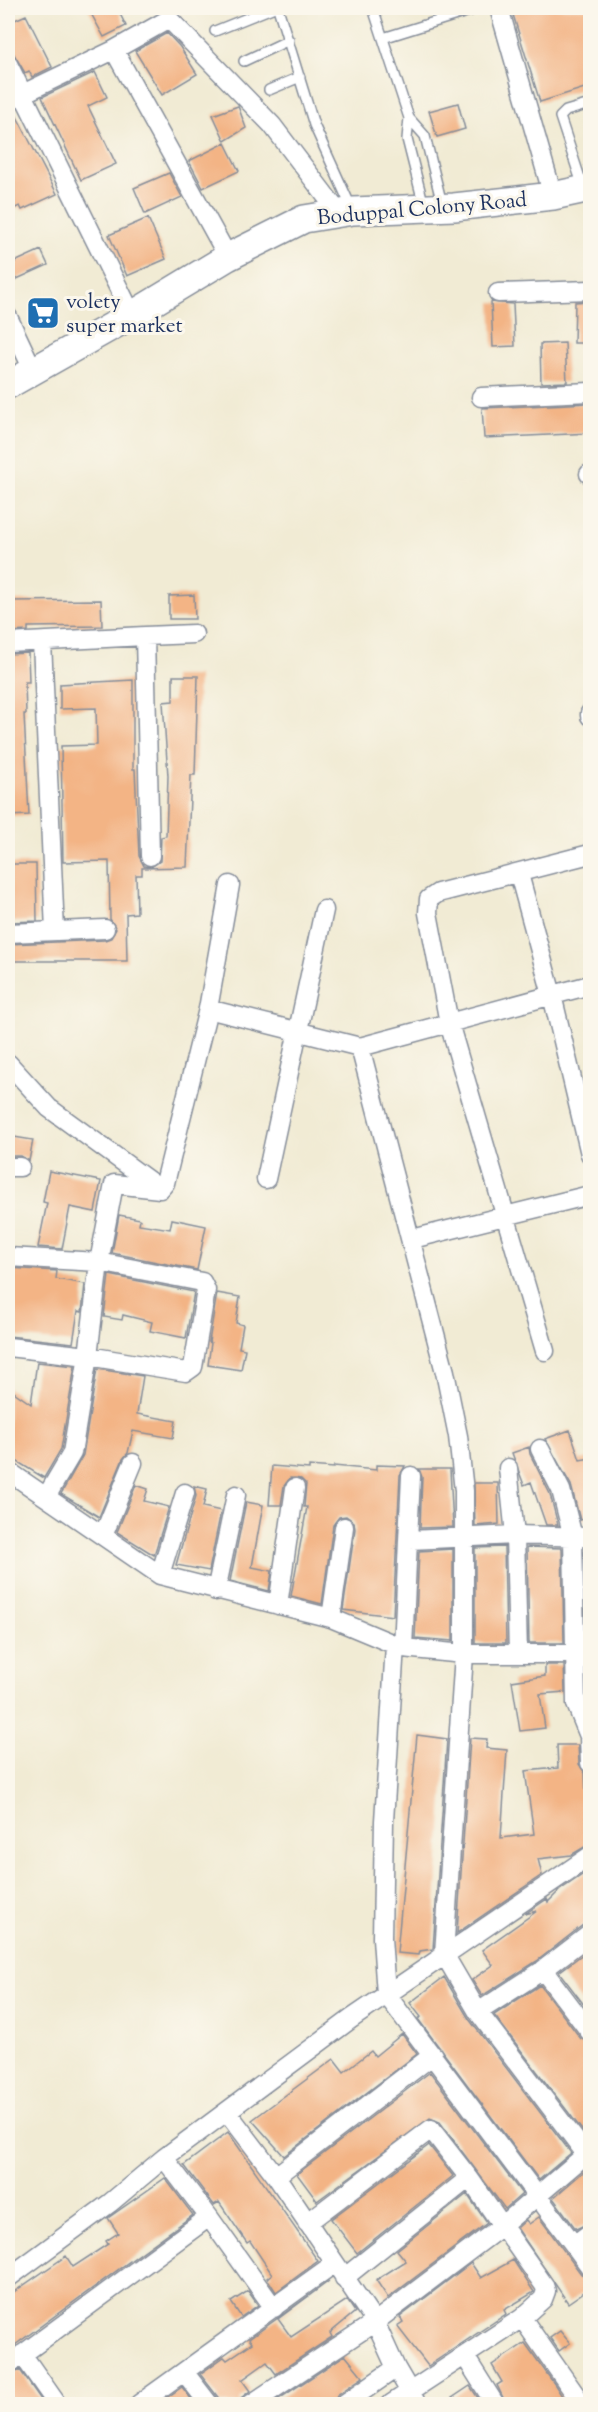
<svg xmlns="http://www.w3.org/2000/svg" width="598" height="2412" font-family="'Sorts Mill Goudy',serif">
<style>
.building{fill:#f3b485}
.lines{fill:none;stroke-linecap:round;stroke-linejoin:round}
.lane-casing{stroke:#868d99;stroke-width:12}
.street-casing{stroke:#868d99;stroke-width:21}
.secondary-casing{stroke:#868d99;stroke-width:30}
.lane{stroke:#fff;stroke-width:9}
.street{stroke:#fff;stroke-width:18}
.secondary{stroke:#fff;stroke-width:27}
.labels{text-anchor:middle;stroke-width:6;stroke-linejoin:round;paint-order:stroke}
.street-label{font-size:21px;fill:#1b2f5e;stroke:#fbf7ec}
.poi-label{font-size:21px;fill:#1b2f5e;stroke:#fbf7ec;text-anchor:start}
</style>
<rect width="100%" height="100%" fill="#fbf7ec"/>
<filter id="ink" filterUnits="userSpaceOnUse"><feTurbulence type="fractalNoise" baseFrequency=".0167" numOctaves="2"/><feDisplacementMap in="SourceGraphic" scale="12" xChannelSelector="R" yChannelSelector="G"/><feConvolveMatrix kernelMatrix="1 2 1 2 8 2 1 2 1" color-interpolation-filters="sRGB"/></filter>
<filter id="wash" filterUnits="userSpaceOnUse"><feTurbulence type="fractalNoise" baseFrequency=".008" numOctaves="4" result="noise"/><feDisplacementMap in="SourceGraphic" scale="24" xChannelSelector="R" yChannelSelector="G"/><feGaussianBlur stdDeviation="1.35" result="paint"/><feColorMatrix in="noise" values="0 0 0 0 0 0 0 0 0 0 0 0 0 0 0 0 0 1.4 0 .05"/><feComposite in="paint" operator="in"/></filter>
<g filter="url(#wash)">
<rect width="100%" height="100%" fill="#f1ebd4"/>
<g id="blocks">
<!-- building -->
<path class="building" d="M 88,8 L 117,8 L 126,26 L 104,37 Z
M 511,8 L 591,8 L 591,86 L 540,102 Z
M 26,15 L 52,67 L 32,77 L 29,71 L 25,73 L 8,44 L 8,23 Z
M 167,33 L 180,47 L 197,74 L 162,95 L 135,51 Z
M 95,72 L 107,97 L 88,106 L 116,164 L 81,180 L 42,97 Z
M 458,103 L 465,129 L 437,137 L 429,111 Z
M 238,106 L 246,128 L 225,141 L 213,115 Z
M 14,111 L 57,194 L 22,210 L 20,206 L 8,211 L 8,112 Z
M 225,143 L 239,171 L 203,188 L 189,161 Z
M 169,173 L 182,197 L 145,214 L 134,188 Z
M 148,218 L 166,259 L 127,276 L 109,235 Z
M 41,250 L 48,265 L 8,283 L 8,265 Z
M 591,301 L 591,343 L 574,343 L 575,302 Z
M 491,302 L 513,304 L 515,346 L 493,347 Z
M 565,343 L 567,382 L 541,383 L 540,344 Z
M 591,403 L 591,433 L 484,438 L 482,408 Z
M 194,595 L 195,619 L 169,619 L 169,596 Z
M 101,600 L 102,626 L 28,627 L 28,631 L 8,632 L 8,601 Z
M 28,653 L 29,682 L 25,682 L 26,714 L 24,714 L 29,815 L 8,816 L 8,654 Z
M 173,676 L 198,676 L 195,775 L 191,775 L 187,867 L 142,868 L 142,875 L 136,875 L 137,913 L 126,914 L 127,961 L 8,961 L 8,944 L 105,940 L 111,938 L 116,929 L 110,919 L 109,861 L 63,862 L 61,746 L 97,745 L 96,708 L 60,709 L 60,684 L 133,680 L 133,769 L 135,769 L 139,856 L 144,866 L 151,867 L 160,861 L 161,837 L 166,836 L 168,776 L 163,702 L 173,701 Z
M 8,864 L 36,864 L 37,921 L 8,922 Z
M 8,1136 L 33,1140 L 29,1161 L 21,1156 L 8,1156 Z
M 49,1171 L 101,1181 L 95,1212 L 70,1207 L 62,1249 L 38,1247 L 47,1203 L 43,1202 Z
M 119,1215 L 140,1219 L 139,1224 L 170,1229 L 172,1219 L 206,1226 L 197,1270 L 112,1253 Z
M 8,1268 L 57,1271 L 56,1279 L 85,1284 L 82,1312 L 78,1311 L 73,1343 L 8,1336 Z
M 109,1275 L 194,1292 L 186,1338 L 150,1331 L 152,1322 L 123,1315 L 122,1320 L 104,1317 Z
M 217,1293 L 240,1297 L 236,1323 L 243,1325 L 239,1348 L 245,1349 L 241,1370 L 208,1365 L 211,1343 L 209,1342 Z
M 37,1362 L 75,1366 L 61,1449 L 44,1478 L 8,1456 L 8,1388 L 31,1404 Z
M 97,1369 L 143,1376 L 137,1414 L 176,1421 L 173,1438 L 133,1431 L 128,1453 L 123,1459 L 99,1517 L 61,1494 L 83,1455 Z
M 570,1430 L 580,1460 L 591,1458 L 591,1517 L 580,1520 L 571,1485 L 545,1439 Z
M 529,1447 L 530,1454 L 550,1494 L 558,1525 L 546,1525 L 531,1482 L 524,1485 L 512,1453 Z
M 376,1465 L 405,1466 L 400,1475 L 393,1616 L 343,1610 L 355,1529 L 354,1522 L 346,1516 L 339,1517 L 333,1525 L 322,1604 L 291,1596 L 307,1507 L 304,1507 L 306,1484 L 301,1479 L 290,1478 L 284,1486 L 281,1505 L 269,1505 L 272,1466 L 309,1469 L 309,1466 L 334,1468 L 334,1466 L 376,1470 Z
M 419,1469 L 450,1469 L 453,1527 L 420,1528 L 422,1477 Z
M 474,1483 L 498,1483 L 499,1524 L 475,1526 Z
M 136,1485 L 148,1489 L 144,1501 L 169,1507 L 154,1555 L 117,1532 Z
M 194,1486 L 207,1489 L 203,1507 L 221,1511 L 209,1571 L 176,1565 L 196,1496 Z
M 246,1502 L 263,1505 L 252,1567 L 272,1571 L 269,1591 L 230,1581 Z
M 504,1547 L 506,1643 L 475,1643 L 475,1548 Z
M 527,1547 L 562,1548 L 564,1643 L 529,1643 Z
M 584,1548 L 591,1548 L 591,1643 L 586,1643 Z
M 453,1549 L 453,1641 L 415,1638 L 419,1551 Z
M 545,1665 L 564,1665 L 565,1692 L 540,1694 L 545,1728 L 520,1731 L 512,1681 L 545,1676 Z
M 587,1665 L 591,1665 L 591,1691 L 587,1691 Z
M 417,1735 L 447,1739 L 433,1949 L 420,1951 L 419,1955 L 397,1953 Z
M 470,1738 L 487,1739 L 486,1748 L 507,1750 L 501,1838 L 534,1834 L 525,1771 L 558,1768 L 557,1745 L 578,1745 L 579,1764 L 585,1773 L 588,1845 L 571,1855 L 538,1859 L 542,1875 L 457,1933 Z
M 591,1869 L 591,1923 L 583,1925 L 537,1961 L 482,1996 L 472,1980 L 493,1965 L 482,1950 L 537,1911 L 525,1914 L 547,1899 L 548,1902 L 560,1890 Z
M 591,1948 L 591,2014 L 559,1972 Z
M 444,1977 L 469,2019 L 571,2153 L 539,2180 L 418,2019 L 421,2017 L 410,2003 Z
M 540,1985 L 581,2039 L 591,2043 L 591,2136 L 588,2138 L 494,2015 Z
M 402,2034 L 417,2054 L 284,2156 L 252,2120 L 334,2059 L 344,2072 L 371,2051 L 375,2056 Z
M 430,2072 L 522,2194 L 505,2209 L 440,2122 L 430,2118 L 317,2201 L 297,2174 Z
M 228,2132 L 318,2261 L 276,2292 L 267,2278 L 272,2274 L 250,2241 L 247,2243 L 219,2202 L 214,2205 L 184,2165 Z
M 429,2145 L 453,2176 L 357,2253 L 331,2219 Z
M 588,2168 L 591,2171 L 591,2222 L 576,2229 L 553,2198 Z
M 165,2178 L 193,2215 L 8,2350 L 8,2296 L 66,2256 L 73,2267 L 108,2244 L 106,2241 L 118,2233 L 108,2218 Z
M 467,2194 L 487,2223 L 388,2298 L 376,2280 L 406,2261 L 397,2250 Z
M 539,2217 L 581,2274 L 591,2278 L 591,2287 L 568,2303 L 517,2228 L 526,2220 L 529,2224 Z
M 513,2260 L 534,2292 L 504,2310 L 506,2314 L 428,2366 L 397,2326 L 403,2322 L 400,2317 L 471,2263 L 481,2278 Z
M 329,2281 L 278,2319 L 291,2337 L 347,2300 L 355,2312 L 330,2333 L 332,2337 L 276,2374 L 267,2362 L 242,2380 L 250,2391 L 241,2398 L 240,2404 L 220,2404 L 218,2397 L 200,2374 L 224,2357 L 227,2360 L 252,2343 L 249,2339 Z
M 248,2291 L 258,2305 L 241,2317 L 231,2302 Z
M 560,2331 L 570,2343 L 559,2351 L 550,2338 Z
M 525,2343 L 555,2385 L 567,2404 L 506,2404 L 497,2385 L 502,2382 L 492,2365 Z
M 345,2355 L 363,2377 L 337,2395 L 333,2404 L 271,2404 Z
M 20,2370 L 44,2404 L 8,2404 L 8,2376 Z
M 470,2386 L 482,2404 L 443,2404 Z
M 182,2387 L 195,2404 L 158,2404 Z"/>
</g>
</g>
<g filter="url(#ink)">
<use href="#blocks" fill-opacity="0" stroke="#868d99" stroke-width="1.5"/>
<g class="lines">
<!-- lane casing -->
<g class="lane-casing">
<path id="lane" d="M 278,8 L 314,125 L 352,209
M 373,8 L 409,118 L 425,136 L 442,204
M 215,31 L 272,8
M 383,38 L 476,9
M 244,61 L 289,40
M 269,90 L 300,77
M 409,118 L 407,139 L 424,206
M 583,187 L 560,117 L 566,111 L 590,104"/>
</g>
<!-- street casing -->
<g class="street-casing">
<path id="street" d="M 499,8 L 553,196
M 114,50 L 169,19 L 272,125 L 338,212
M 8,64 L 132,315
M 8,101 L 114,50 L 228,257
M 498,293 L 590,290
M 8,317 L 34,372
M 481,397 L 590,392
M 589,474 L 590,474
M 145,636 L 194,634
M 42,642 L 55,931
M 8,643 L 145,636 L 150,856
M 590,713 L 590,716
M 519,874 L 552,995 L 590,1154
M 8,933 L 105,929
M 208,1009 L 360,1047
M 8,1063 L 49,1108 L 160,1189
M 8,1167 L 20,1167
M 266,1179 L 324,910
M 412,1239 L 590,1195
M 8,1257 L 99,1262 L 202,1282 L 206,1290 L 193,1367 L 186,1372 L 88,1356 L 8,1347
M 545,1351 L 449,1023 L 428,913 L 429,899 L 438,893 L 590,854
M 540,1449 L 561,1490 L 573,1537 L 576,1704 L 589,1736 L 590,1763
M 508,1468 L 515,1535 L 518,1654
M 8,1471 L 160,1575 L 331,1618 L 403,1648 L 464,1654 L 590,1654
M 46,1497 L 72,1453 L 88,1356 L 99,1262 L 114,1184 L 160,1189 L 165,1183 L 208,1009 L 230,885
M 103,1536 L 133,1463
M 410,1540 L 515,1535 L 590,1537
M 160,1575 L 185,1493
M 216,1591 L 236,1495
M 278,1605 L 295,1488
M 331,1618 L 344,1527
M 395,1645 L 384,1821 L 382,1938 L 386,1994 L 574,2245 L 590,2233
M 403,1648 L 411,1476
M 543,1970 L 590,2032
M 478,2012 L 543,1970 L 590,1934
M 228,2113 L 276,2176 L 375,2322 L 396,2368 L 417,2404
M 586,2154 L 478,2012 L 444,1954 L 464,1654 L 464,1491 L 458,1436 L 445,1372 L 360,1047 L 590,985
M 276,2176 L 433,2055
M 209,2217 L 274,2308
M 307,2223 L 431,2129 L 469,2178 L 544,2285 L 546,2291 L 543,2299 L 522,2318 L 391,2404
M 574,2245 L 590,2267
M 8,2278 L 110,2203 L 164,2158 L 351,2019 L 590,1856
M 344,2278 L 469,2178
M 522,2318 L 582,2404
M 22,2354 L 57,2404
M 466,2358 L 495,2404
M 8,2365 L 209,2217 L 164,2158
M 185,2373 L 209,2404
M 139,2404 L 335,2263
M 251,2404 L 375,2322 L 502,2226 L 590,2151
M 344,2404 L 396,2368"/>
</g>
<!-- secondary casing -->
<g class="secondary-casing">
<path id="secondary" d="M 8,385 L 132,315 L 228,257 L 304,219 L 353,211 L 454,207 L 553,196 L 590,188"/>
</g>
<!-- lane -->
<use href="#lane" class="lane"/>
<!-- street -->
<use href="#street" class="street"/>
<!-- secondary -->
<use href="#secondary" class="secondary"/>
</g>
</g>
<!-- icons -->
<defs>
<g id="supermarket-square" transform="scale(1.725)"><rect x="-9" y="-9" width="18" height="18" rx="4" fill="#1f6fb2" stroke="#fbf7ec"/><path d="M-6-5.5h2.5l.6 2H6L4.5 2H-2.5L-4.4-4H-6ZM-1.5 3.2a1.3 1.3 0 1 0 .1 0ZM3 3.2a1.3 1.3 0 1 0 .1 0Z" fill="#fff"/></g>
</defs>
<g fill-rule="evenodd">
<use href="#supermarket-square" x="43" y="313"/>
</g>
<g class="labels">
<!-- street labels -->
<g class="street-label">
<text transform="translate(422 208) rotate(-5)" y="7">Boduppal Colony Road</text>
</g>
<!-- poi labels -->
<g class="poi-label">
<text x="66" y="308">volety<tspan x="66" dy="24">super market</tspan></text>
</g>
</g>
<!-- margin -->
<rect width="598" height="2412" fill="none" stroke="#fbf7ec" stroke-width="30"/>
</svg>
